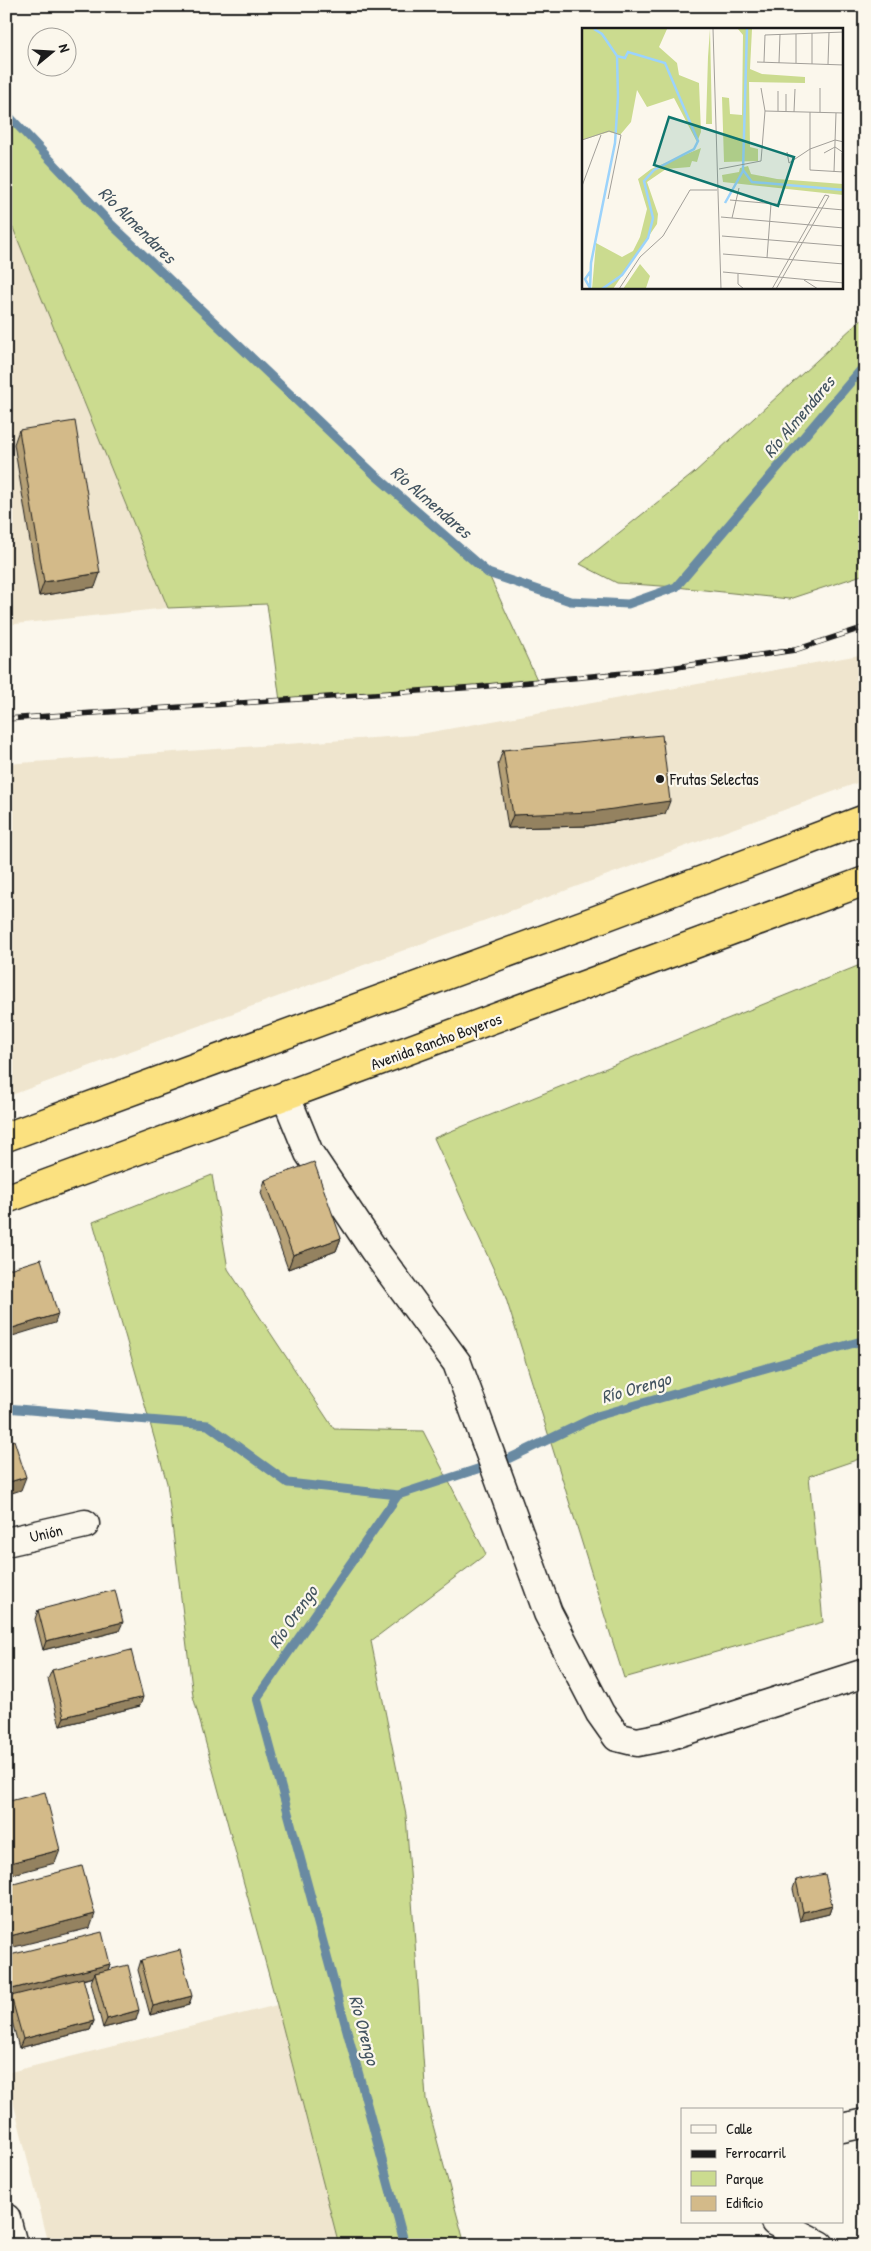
<svg xmlns="http://www.w3.org/2000/svg" width="871" height="2251" font-family="'Patrick Hand',sans-serif">
<style>
.built{fill:#efe5ce}
.green{fill:#cbdb8f;stroke:#747c56}
.lines{fill:none;stroke-linecap:round;stroke-linejoin:round}
.stream{stroke:#698aa2;stroke-width:9}
.minor-casing{stroke:#1c1c1c;stroke-width:31}
.trunk-casing{stroke:#1c1c1c;stroke-width:31}
.minor{stroke:#fbf7ec;stroke-width:28}
.trunk{stroke:#fbe180;stroke-width:28}
.rail-casing{stroke:#1c1c1c;stroke-width:5.5}
.rail{stroke:#fbf7ec;stroke-width:4;stroke-dasharray:11;stroke-linecap:butt}
.wall{fill:#b5a076;stroke:#1c1c1c}
.shaded-wall{fill:#948260;stroke:#1c1c1c}
.building{fill:#d3ba89;stroke:#1c1c1c}
.poi-dot{fill:#1c1c1c;stroke:#fbf7ec;stroke-width:2}
.labels{text-anchor:middle;stroke-width:4.5;stroke-linejoin:round;paint-order:stroke}
.poi-label{font-size:16px;fill:#1c1c1c;stroke:#fbf7ec;text-anchor:start}
.street-label{font-size:16px;fill:#1c1c1c;stroke:#fbf7ec}
.water-label{font-size:18px;font-style:italic;fill:#42535f;stroke:#fbf7ec}
.inset-river{fill:none;stroke:#9cd3fb;stroke-width:2.5}
.inset-road{fill:none;stroke:#a29f99;stroke-width:1}
.view{fill:#0f766e;fill-opacity:0.15;stroke:#0f766e;stroke-width:2.5}
.inset-edge{fill:none;stroke:#1c1c1c;stroke-width:2.5}
</style>
<rect width="100%" height="100%" fill="#fbf7ec"/>
<filter id="ink" filterUnits="userSpaceOnUse"><feTurbulence type="fractalNoise" baseFrequency=".02" numOctaves="2"/><feDisplacementMap in="SourceGraphic" scale="10" xChannelSelector="R" yChannelSelector="G"/><feConvolveMatrix kernelMatrix="1 2 1 2 8 2 1 2 1" color-interpolation-filters="sRGB"/></filter>
<g filter="url(#ink)">
<!-- built -->
<path class="built" d="M 6,222 L 13,228 L 168,608 L 6,625 Z
M 865,654 L 865,780 L 6,1097 L 6,764 L 415,735 Z
M 277,2005 L 339,2245 L 49,2245 L 6,2073 Z"/>
<!-- green -->
<path class="green" d="M 6,113 L 112,225 L 374,474 L 488,573 L 538,682 L 280,701 L 267,604 L 168,608 L 13,228 L 6,222 Z
M 865,316 L 865,574 L 789,599 L 676,587 L 617,583 L 580,564 L 694,473 Z
M 865,963 L 865,1457 L 809,1476 L 823,1622 L 624,1678 L 504,1292 L 434,1138 Z
M 212,1175 L 228,1269 L 334,1429 L 423,1431 L 486,1554 L 371,1641 L 406,1815 L 426,2099 L 465,2245 L 339,2245 L 277,2005 L 193,1696 L 167,1483 L 93,1222 Z"/>
<g class="lines">
<!-- stream -->
<path class="stream" d="M 6,113 L 112,225 L 374,474 L 488,573 L 570,601 L 628,604 L 676,587 L 865,365
M 6,1408 L 208,1425 L 288,1483 L 398,1495
M 405,2245 L 257,1698 L 398,1495 L 508,1459 L 597,1416 L 865,1340"/>
<!-- minor casing -->
<g class="minor-casing">
<path id="minor" d="M 286,1097 L 309,1153 L 374,1250 L 457,1363 L 548,1613 L 600,1713 L 617,1737 L 637,1742 L 668,1736 L 865,1673
M 6,1542 L 85,1524
M 842,2128 L 865,2123
M 6,2218 L 13,2245
M 775,2222 L 820,2245"/>
</g>
<!-- trunk casing -->
<g class="trunk-casing">
<path id="trunk" d="M 6,1137 L 599,919 L 865,819
M 6,1199 L 865,881"/>
</g>
<!-- minor -->
<use href="#minor" class="minor"/>
<!-- trunk -->
<use href="#trunk" class="trunk"/>
<!-- rail casing -->
<g class="rail-casing">
<path id="rail" d="M 6,719 L 477,687 L 656,670 L 795,650 L 865,627"/>
</g>
<!-- rail -->
<use href="#rail" class="rail"/>
</g>
<!-- wall -->
<path class="wall" d="M 19,430 L 95,587 L 39,596 L 14,444 Z
M 503,750 L 665,814 L 587,826 L 508,828 L 498,764 Z
M 265,1180 L 341,1238 L 336,1251 L 288,1269 L 261,1193 Z
M 38,1610 L 119,1631 L 43,1650 L 35,1619 Z
M 52,1670 L 140,1706 L 60,1726 L 48,1679 Z
M 796,1880 L 832,1905 L 829,1914 L 800,1921 L 793,1889 Z
M 6,1956 L 110,1964 L 108,1970 L 136,2020 L 103,2028 L 91,1982 L 93,1977 L 83,1980 L 94,2021 L 90,2030 L 19,2048 L 8,2006 L 11,1998 L 9,1998 L 6,1988 Z
M 141,1960 L 189,2005 L 150,2015 L 138,1970 Z"/>
<!-- shaded-wall -->
<path class="shaded-wall" d="M 100,573 L 95,587 L 39,596 L 44,582 Z
M 670,801 L 665,814 L 587,826 L 508,828 L 513,815 Z
M 341,1238 L 336,1251 L 288,1269 L 293,1255 Z
M 58,1314 L 55,1323 L 6,1338 L 6,1330 Z
M 26,1477 L 21,1490 L 6,1495 L 6,1483 Z
M 123,1622 L 119,1631 L 43,1650 L 46,1641 Z
M 143,1697 L 140,1706 L 60,1726 L 64,1717 Z
M 60,1850 L 55,1863 L 6,1876 L 6,1864 Z
M 832,1905 L 829,1914 L 800,1921 L 803,1912 Z
M 95,1914 L 90,1928 L 6,1949 L 6,1937 Z
M 110,1964 L 107,1973 L 95,1973 L 93,1977 L 12,1998 L 11,1996 L 11,1998 L 9,1998 L 12,1989 Z
M 192,1996 L 189,2005 L 150,2015 L 153,2006 Z
M 139,2010 L 136,2020 L 103,2028 L 107,2019 Z
M 94,2021 L 90,2030 L 19,2048 L 23,2039 Z"/>
<!-- building -->
<path class="building" d="M 75,421 L 100,573 L 44,582 L 19,430 Z
M 662,735 L 670,801 L 592,812 L 513,815 L 503,750 Z
M 314,1162 L 341,1238 L 293,1255 L 265,1180 Z
M 41,1259 L 58,1314 L 6,1330 L 6,1270 Z
M 14,1440 L 26,1477 L 6,1483 L 6,1443 Z
M 115,1590 L 123,1622 L 46,1641 L 38,1610 Z
M 131,1650 L 143,1697 L 64,1717 L 52,1670 Z
M 45,1792 L 60,1850 L 6,1864 L 6,1802 Z
M 82,1866 L 95,1914 L 6,1937 L 6,1886 Z
M 825,1874 L 832,1905 L 803,1912 L 796,1880 Z
M 102,1932 L 110,1964 L 12,1989 L 6,1966 L 6,1956 Z
M 180,1950 L 192,1996 L 153,2006 L 141,1960 Z
M 128,1965 L 139,2010 L 107,2019 L 95,1973 Z
M 83,1978 L 94,2021 L 23,2039 L 11,1996 Z"/>
</g>
<!-- markers -->
<circle class="poi-dot" cx="660" cy="779" r="5"/>
<g class="labels">
<!-- poi labels -->
<g class="poi-label">
<text x="670" y="785">Frutas Selectas</text>
</g>
<!-- street labels -->
<g class="street-label">
<text transform="translate(436 1041) rotate(-20)" y="6">Avenida Rancho Boyeros</text>
<text transform="translate(46 1533) rotate(-13)" y="6">Unión</text>
</g>
<!-- water labels -->
<g class="water-label">
<text transform="translate(137 225) rotate(45)" y="6">Río Almendares</text>
<text transform="translate(799 417) rotate(-50)" y="6">Río Almendares</text>
<text transform="translate(431 502) rotate(41)" y="6">Río Almendares</text>
<text transform="translate(636 1388) rotate(-16)" y="6">Río Orengo</text>
<text transform="translate(293 1617) rotate(-55)" y="6">Río Orengo</text>
<text transform="translate(364 2030) rotate(75)" y="6">Río Orengo</text>
</g>
</g>
<!-- overview -->
<g transform="translate(582 28)">
<rect width="261" height="261" fill="#fbf7ec"/>
<path d="M 0,1 L 85,1 L 77,19 L 95,35 L 97,47 L 117,55 L 119,104 L 115,114 L 92,70 L 65,79 L 55,62 L 49,94 L 38,107 L 27,104 L 0,112 ZM 128,1 L 130,96 L 124,96 L 126,29 ZM 156,1 L 170,1 L 168,41 L 180,46 L 223,49 L 223,55 L 167,54 L 168,119 L 176,121 L 176,133 L 142,134 L 140,69 L 147,70 L 148,86 L 160,87 L 161,7 ZM 119,120 L 115,134 L 110,133 L 108,139 L 84,141 L 65,154 L 76,186 L 75,196 L 31,261 L 10,261 L 14,215 L 40,229 L 51,223 L 58,209 L 65,181 L 56,151 L 69,141 ZM 166,138 L 169,146 L 195,151 L 261,156 L 261,167 L 141,154 L 140,147 L 157,144 L 158,140 ZM 58,236 L 68,248 L 64,260 L 75,261 L 41,261 Z" fill="#cbdb8f"/>
<path class="inset-river" d="M 165,1 L 161,142 L 170,154 L 262,162M 143,175 L 161,143M 8,260 L 3,251 L 8,244M 8,261 L 9,235 L 33,115 L 36,69 L 35,28 L 20,6 L 12,1M 20,261 L 40,247 L 66,210 L 71,190 L 62,153 L 72,142 L 112,121 L 116,113 L 83,35 L 46,24 L 43,30 L 35,28"/>
<path class="inset-road" d="M 131,1 L 139,261M 175,34 L 262,37M 182,34 L 183,7 L 262,4M 197,35 L 198,6M 214,35 L 214,6M 230,36 L 230,5M 246,36 L 247,5M 238,60 L 238,84M 183,83 L 262,85M 196,83 L 196,63M 204,83 L 204,66M 212,84 L 213,61M 228,84 L 228,142 L 262,144M 0,112 L 27,103 L 39,107 L 26,171M 205,124 L 207,135 L 228,121 L 253,112 L 262,114M 242,125 L 253,119 L 262,125M 137,141 L 179,133 L 183,83 L 179,60M 252,144 L 254,85M 260,144 L 260,125M 0,158 L 19,107M 148,172 L 262,182M 139,189 L 262,200M 150,190 L 157,160M 140,208 L 262,218M 141,226 L 262,236M 185,230 L 189,176M 141,244 L 262,255M 156,246 L 156,256 L 162,261M 222,252 L 236,261M 37,261 L 58,229 L 81,208 L 108,162 L 135,162M 190,261 L 243,167M 194,261 L 247,168 L 243,167"/>
<path class="view" d="M 87,89 L 212,129 L 196,178 L 72,137 Z"/>
<rect width="261" height="261" class="inset-edge"/>
</g>
<!-- margin -->
<rect width="871" height="2251" fill="none" stroke="#fbf7ec" stroke-width="25"/>
<rect x="12" y="12" width="846" height="2226" fill="none" stroke="#1c1c1c" stroke-width="2" filter="url(#ink)"/>
<!-- legend -->
<rect x="681" y="2108" width="162" height="115" fill="#fbf7ec" stroke="#a29f99"/>
<rect x="691" y="2125" width="25" height="8" fill="#fbf7ec" stroke="#a29f99"/>
<text x="726" y="2134" font-size="15" fill="#1c1c1c">Calle</text>
<rect x="691" y="2150" width="25" height="8" fill="#1c1c1c" stroke="#a29f99"/>
<text x="726" y="2158" font-size="15" fill="#1c1c1c">Ferrocarril</text>
<rect x="691" y="2171" width="25" height="15" fill="#cbdb8f" stroke="#a29f99"/>
<text x="726" y="2184" font-size="15" fill="#1c1c1c">Parque</text>
<rect x="691" y="2196" width="25" height="15" fill="#d3ba89" stroke="#a29f99"/>
<text x="726" y="2208" font-size="15" fill="#1c1c1c">Edificio</text>
<!-- north arrow -->
<g transform="translate(52 52) rotate(72)"><circle r="24" fill="#fbf7ec" stroke="#a29f99"/>
<path d="M0-4L9 19L0 12L-9 19Z" fill="#1c1c1c"/>
<text y="-8" font-size="14" font-weight="bold" text-anchor="middle" fill="#1c1c1c">N</text>
</g>
</svg>
